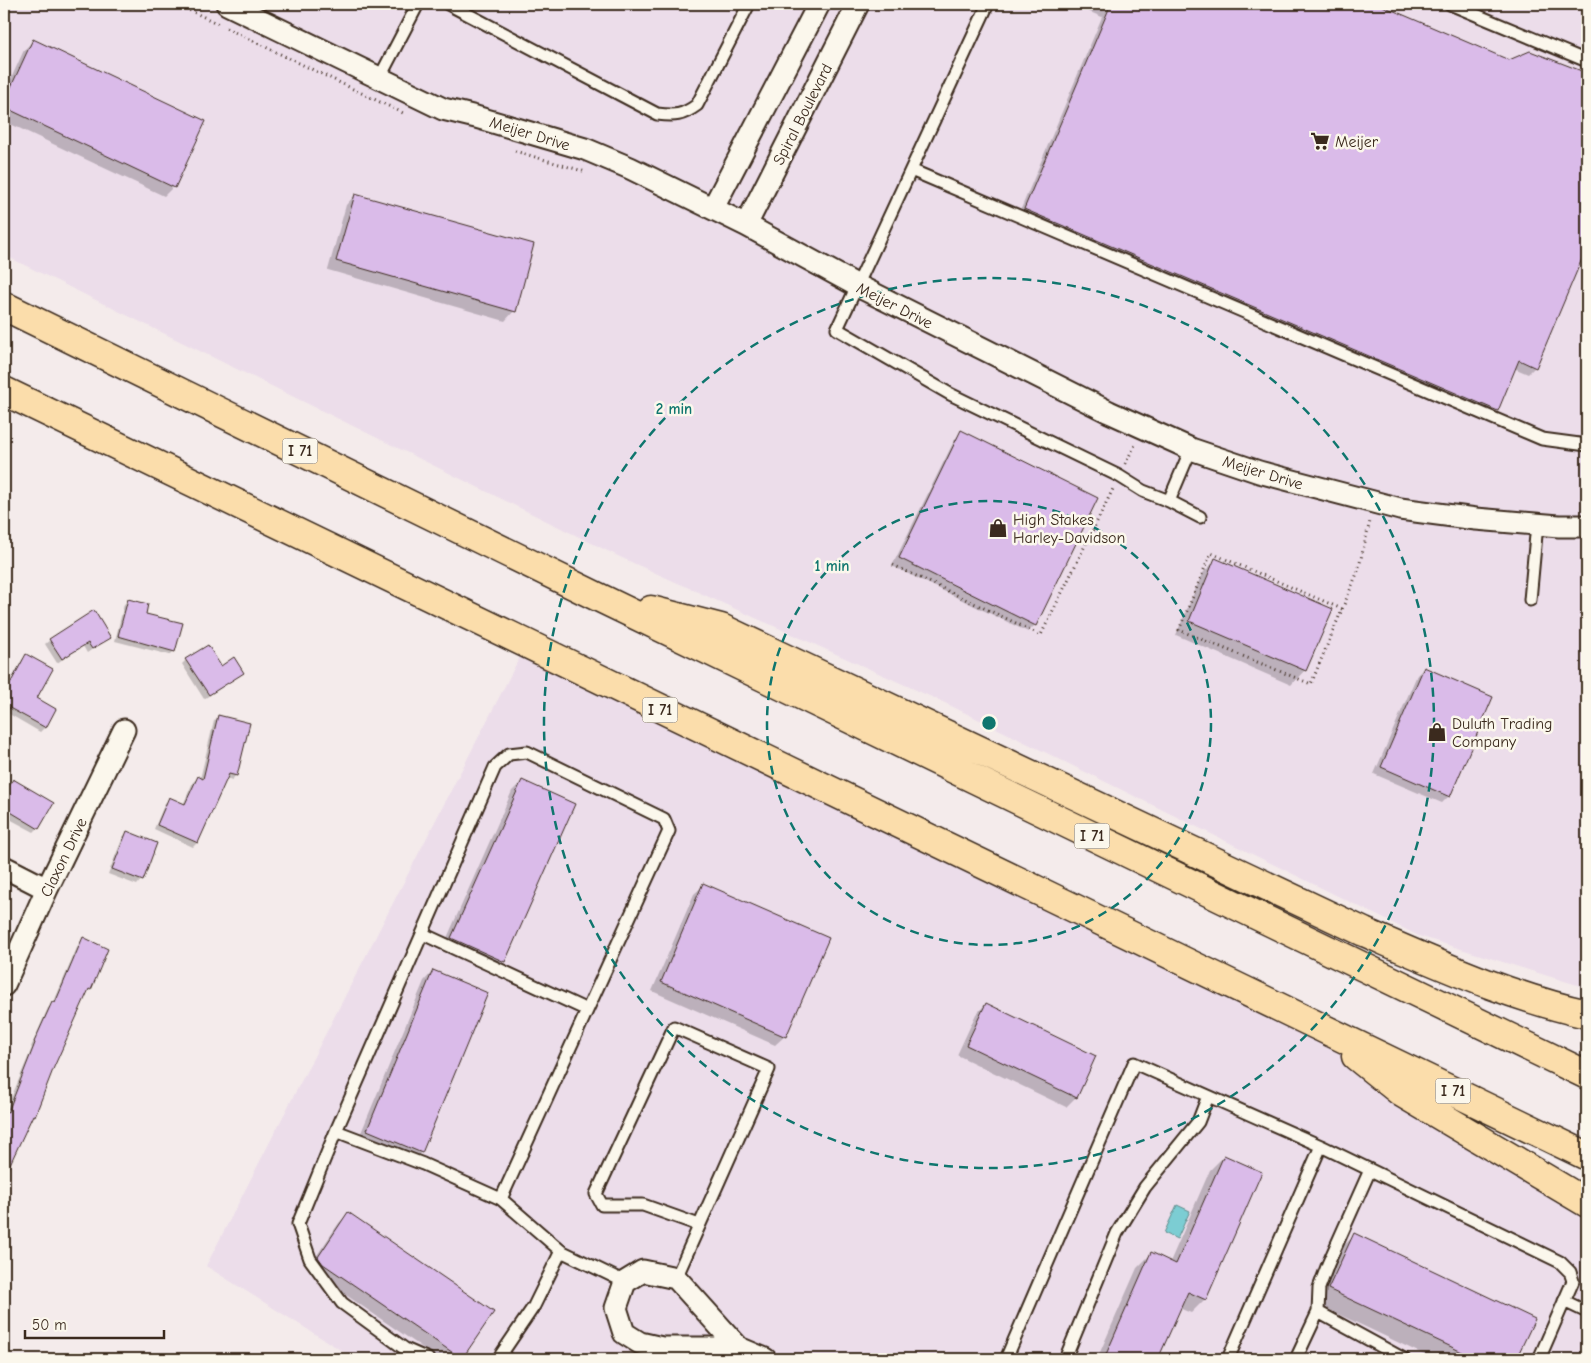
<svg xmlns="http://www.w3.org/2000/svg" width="1591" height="1363" font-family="'Comic Neue',sans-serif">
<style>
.built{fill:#ecddea}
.water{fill:#7bcdd3;stroke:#618c8b}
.shadow{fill:#0003}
.building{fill:#dabbe9;stroke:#3b2a1e}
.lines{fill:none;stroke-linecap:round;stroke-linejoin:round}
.lane-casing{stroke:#3b2a1e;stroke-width:15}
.street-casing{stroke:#3b2a1e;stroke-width:25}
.highway-casing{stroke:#3b2a1e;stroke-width:31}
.path{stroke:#3b2a1e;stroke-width:3;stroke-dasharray:1 4;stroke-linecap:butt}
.lane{stroke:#fbf7ec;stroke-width:11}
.street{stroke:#fbf7ec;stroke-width:21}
.highway{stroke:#fbddab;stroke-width:28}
.ring{fill:none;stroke:#0f766e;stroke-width:2.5;stroke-dasharray:9 6}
.labels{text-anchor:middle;stroke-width:5;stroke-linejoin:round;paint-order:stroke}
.shield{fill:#fbf7ec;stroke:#75685c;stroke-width:1}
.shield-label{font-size:15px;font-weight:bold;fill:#3b2a1e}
.street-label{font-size:16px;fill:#3b2a1e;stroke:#fbf7ec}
.poi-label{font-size:16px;fill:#3b2a1e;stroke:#fbf7ec;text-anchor:start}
.centre{fill:#0f766e;stroke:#fbf7ec;stroke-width:2.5}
.ring-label{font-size:15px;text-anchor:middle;font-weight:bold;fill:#0f766e;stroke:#fbf7ec;stroke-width:5;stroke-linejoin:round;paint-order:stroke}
</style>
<rect width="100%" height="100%" fill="#f4ebeb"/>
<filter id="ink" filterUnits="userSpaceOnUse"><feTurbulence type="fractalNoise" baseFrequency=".02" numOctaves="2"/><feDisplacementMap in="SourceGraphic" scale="10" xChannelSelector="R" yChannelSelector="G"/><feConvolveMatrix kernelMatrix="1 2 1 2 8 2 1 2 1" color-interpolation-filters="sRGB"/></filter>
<g filter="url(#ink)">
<!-- built -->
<path class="built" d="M 4,4 L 1587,4 L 1587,988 L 1419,936 L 945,703 L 620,557 L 4,255 Z
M 526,645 L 1318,1026 L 1587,1203 L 1587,1359 L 355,1359 L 206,1266 Z"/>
<!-- water -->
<path class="water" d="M 1177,1205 L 1190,1211 L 1177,1239 L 1164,1233 Z"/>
<!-- shadow -->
<path class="shadow" d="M 1071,4 L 1375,4 L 1509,61 L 1530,52 L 1587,75 L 1587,244 L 1535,367 L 1528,374 L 1514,368 L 1496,411 L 1489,418 L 1018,216 L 1102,17 Z
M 33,41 L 173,187 L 164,196 L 4,121 L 4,94 L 24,50 Z
M 355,195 L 514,311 L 505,321 L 328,270 L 346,205 Z
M 962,432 L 1097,499 L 1035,625 L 1028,632 L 892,566 L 955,439 Z
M 1216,560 L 1305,670 L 1291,685 L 1176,635 L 1202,574 Z
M 129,600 L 144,615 L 174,651 L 170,655 L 115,641 L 124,604 Z
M 109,637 L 87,653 L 83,646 L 57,663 L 45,644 L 50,640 Z
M 27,656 L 35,698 L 55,709 L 45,727 L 40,732 L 4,711 L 4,694 L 22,660 Z
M 186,660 L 221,667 L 242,673 L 204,699 L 182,664 Z
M 1424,668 L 1449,796 L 1442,803 L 1374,774 L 1417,675 Z
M 219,717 L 236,775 L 232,780 L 226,778 L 197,843 L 193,847 L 154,829 L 165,803 L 170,799 L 183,805 L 193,782 L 198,778 L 200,779 L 214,721 Z
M 4,778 L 11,782 L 38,828 L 34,832 L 4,816 Z
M 522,781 L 504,961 L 494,971 L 443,947 L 512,791 Z
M 127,833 L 141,880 L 137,885 L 108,874 L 123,837 Z
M 704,885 L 785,1036 L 775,1045 L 652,991 L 694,894 Z
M 83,939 L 90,989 L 86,993 L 53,1067 L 34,1115 L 30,1119 L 4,1174 L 4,1115 L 32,1048 L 31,1047 L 48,1008 L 53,1004 L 79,943 Z
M 433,971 L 421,1152 L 412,1162 L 358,1140 L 424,981 Z
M 986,1004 L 1076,1097 L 1066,1107 L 957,1055 L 976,1014 Z
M 1224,1156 L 1205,1299 L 1191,1313 L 1179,1308 L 1157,1359 L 1097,1359 L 1137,1268 L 1151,1254 L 1170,1262 L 1210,1170 Z
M 4,1182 L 7,1184 L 4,1191 Z
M 348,1214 L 492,1312 L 460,1359 L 439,1359 L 314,1273 L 309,1267 L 339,1223 Z
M 1355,1235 L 1534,1319 L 1515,1359 L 1433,1359 L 1315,1303 L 1340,1249 Z"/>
<!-- building -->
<path class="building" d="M 1111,4 L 1378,4 L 1509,60 L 1530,51 L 1587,73 L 1587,247 L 1536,368 L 1519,360 L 1498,411 L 1024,209 Z
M 33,39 L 206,121 L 175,188 L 4,107 L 4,102 Z
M 355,194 L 534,244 L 516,312 L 336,261 Z
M 961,430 L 1098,498 L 1036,626 L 899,558 Z
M 1215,558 L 1333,609 L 1306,671 L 1189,621 Z
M 128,599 L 148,604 L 146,614 L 183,623 L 175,652 L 118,636 Z
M 94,610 L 111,638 L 92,649 L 88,643 L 62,659 L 49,639 Z
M 208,645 L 221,666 L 234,657 L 244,673 L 209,695 L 185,659 Z
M 26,654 L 53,669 L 37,698 L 56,709 L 46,728 L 4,705 L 4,695 Z
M 1424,667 L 1493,697 L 1450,797 L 1381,767 Z
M 218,715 L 250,723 L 237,776 L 229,774 L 198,843 L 157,825 L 169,797 L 185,804 L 198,776 L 203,779 Z
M 13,779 L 54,803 L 39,829 L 4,808 L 4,795 Z
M 522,780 L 575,804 L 505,962 L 451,938 Z
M 127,831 L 157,843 L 143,881 L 112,869 Z
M 703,883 L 829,938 L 786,1037 L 661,982 Z
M 83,937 L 108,949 L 91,990 L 89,989 L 54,1067 L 35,1116 L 33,1115 L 4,1177 L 4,1110 L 8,1112 L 35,1043 L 34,1042 L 52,1002 L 55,1003 Z
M 433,970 L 488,993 L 422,1153 L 367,1130 Z
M 986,1003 L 1096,1056 L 1077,1098 L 966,1045 Z
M 1224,1155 L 1262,1172 L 1206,1300 L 1188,1292 L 1158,1359 L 1104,1359 L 1151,1252 L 1176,1264 Z
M 348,1212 L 494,1312 L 462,1359 L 323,1264 L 318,1257 Z
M 1354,1233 L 1535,1319 L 1516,1359 L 1477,1359 L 1328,1289 Z"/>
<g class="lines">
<!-- lane casing -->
<g class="lane-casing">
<path id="lane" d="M 448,4 L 657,114 C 675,116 682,116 697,105 L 749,4
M 988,4 L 837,329 L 950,394 L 1119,476 L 1143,491 L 1169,501 L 1200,517
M 1450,4 L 1587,61
M 380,77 L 418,4
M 911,170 L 1542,439 L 1587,445
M 1169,501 L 1191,449
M 1530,600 L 1537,524
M 423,934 L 587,1010
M 336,1131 L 423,1164 L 501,1199
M 676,1278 L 769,1069 L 674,1027 L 596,1194 L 602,1205 L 643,1205 L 699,1225
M 1564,1301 L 1587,1312
M 1318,1312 L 1404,1359
M 428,1359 L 405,1349 L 342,1303 L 310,1259 L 298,1224 L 336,1131 L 495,767 L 509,754 L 527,752 L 664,819 L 669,831 L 501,1199 L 561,1251 L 625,1282
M 498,1359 L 534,1306 L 561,1251
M 1006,1359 L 1134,1063 L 1321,1146 L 1560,1262 L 1570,1272 L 1573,1281 L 1539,1359
M 1065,1359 L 1117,1233 L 1145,1187 L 1198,1122 L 1208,1096
M 1228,1359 L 1321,1146
M 1296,1359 L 1318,1312 L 1319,1288 L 1328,1264 L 1370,1170"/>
</g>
<!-- street casing -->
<g class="street-casing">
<path id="street" d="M 227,4 L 443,109 L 476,117 L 585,149 L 630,168 L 746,225 L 858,286 L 1109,412 L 1191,449 L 1259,472 L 1400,509 L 1476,519 L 1559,526 L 1587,526
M 713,208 L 819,4
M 746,225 L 858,4
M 4,867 L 47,889
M 4,985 L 47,889 L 124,730
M 739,1348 L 676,1278 L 643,1271 L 625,1282 L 616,1308 L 624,1333 L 640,1343 L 662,1348 L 739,1348 L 765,1359"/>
</g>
<!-- highway casing -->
<g class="highway-casing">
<path id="highway" d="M 4,306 L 596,596 L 1587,1075
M 4,391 L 1587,1156
M 651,610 L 721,628 L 1364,932 C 1436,963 1510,997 1587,1014
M 1356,1056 L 1402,1093 L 1587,1203"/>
</g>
<!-- path -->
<path class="path" d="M 176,4 L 221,25
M 226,28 L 403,113
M 515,151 L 586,172
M 1125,464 L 1135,445
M 893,565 L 1041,635 L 1113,489
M 1342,609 L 1211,553 L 1179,630 L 1311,684 L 1358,571 L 1370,521"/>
<!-- lane -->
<use href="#lane" class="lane"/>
<!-- street -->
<use href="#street" class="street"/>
<!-- highway -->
<use href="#highway" class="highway"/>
</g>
</g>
<!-- distance rings -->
<g class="ring">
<circle cx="989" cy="723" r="222"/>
<circle cx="989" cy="723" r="445"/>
</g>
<!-- icons -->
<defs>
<g id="supermarket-bare" transform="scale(1.5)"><path d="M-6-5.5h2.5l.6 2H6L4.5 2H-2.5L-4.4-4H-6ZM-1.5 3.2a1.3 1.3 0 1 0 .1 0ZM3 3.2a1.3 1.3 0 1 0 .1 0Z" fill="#3b2a1e" stroke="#fbf7ec" stroke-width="2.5" paint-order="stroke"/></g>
<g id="shop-bare" transform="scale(1.5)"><path d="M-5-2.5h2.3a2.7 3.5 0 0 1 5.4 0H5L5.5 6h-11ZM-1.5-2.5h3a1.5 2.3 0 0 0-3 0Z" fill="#3b2a1e" stroke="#fbf7ec" stroke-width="2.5" paint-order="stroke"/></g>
</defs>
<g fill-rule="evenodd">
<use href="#supermarket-bare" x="1320" y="141"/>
<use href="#shop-bare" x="998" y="528"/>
<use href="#shop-bare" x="1437" y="732"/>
</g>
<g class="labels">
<!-- shield labels -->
<g class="shield">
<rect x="282.5" y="438.5" width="35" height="25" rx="4"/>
<rect x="642.5" y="697.5" width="35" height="25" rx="4"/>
<rect x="1074.5" y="823.5" width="35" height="25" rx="4"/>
<rect x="1435.5" y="1078.5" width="35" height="25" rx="4"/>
</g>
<g class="shield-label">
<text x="300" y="456">I 71</text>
<text x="660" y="715">I 71</text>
<text x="1092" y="841">I 71</text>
<text x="1453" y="1096">I 71</text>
</g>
<!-- street labels -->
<g class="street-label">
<text transform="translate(802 114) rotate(-63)" y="6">Spiral Boulevard</text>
<text transform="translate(530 133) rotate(17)" y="6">Meijer Drive</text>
<text transform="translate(895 305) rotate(27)" y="6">Meijer Drive</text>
<text transform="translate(1263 472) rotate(17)" y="6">Meijer Drive</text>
<text transform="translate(63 857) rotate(-64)" y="6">Claxon Drive</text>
</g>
<!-- poi labels -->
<g class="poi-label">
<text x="1335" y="147">Meijer</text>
<text x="1013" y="525">High Stakes<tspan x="1013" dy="18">Harley-Davidson</tspan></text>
<text x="1452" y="729">Duluth Trading<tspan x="1452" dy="18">Company</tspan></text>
</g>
</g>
<circle cx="989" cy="723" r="8" class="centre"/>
<g class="ring-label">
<text x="674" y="414">2 min</text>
<text x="832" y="571">1 min</text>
</g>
<!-- margin -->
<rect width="1591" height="1363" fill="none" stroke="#fbf7ec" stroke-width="20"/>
<rect x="10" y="10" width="1571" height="1343" fill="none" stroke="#3b2a1e" stroke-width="2" filter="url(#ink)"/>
<!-- scale -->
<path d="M25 1330v8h139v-8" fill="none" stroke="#3b2a1e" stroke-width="2.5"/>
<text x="32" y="1330" font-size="15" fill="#3b2a1e" stroke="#fbf7ec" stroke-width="4" paint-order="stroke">50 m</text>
</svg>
